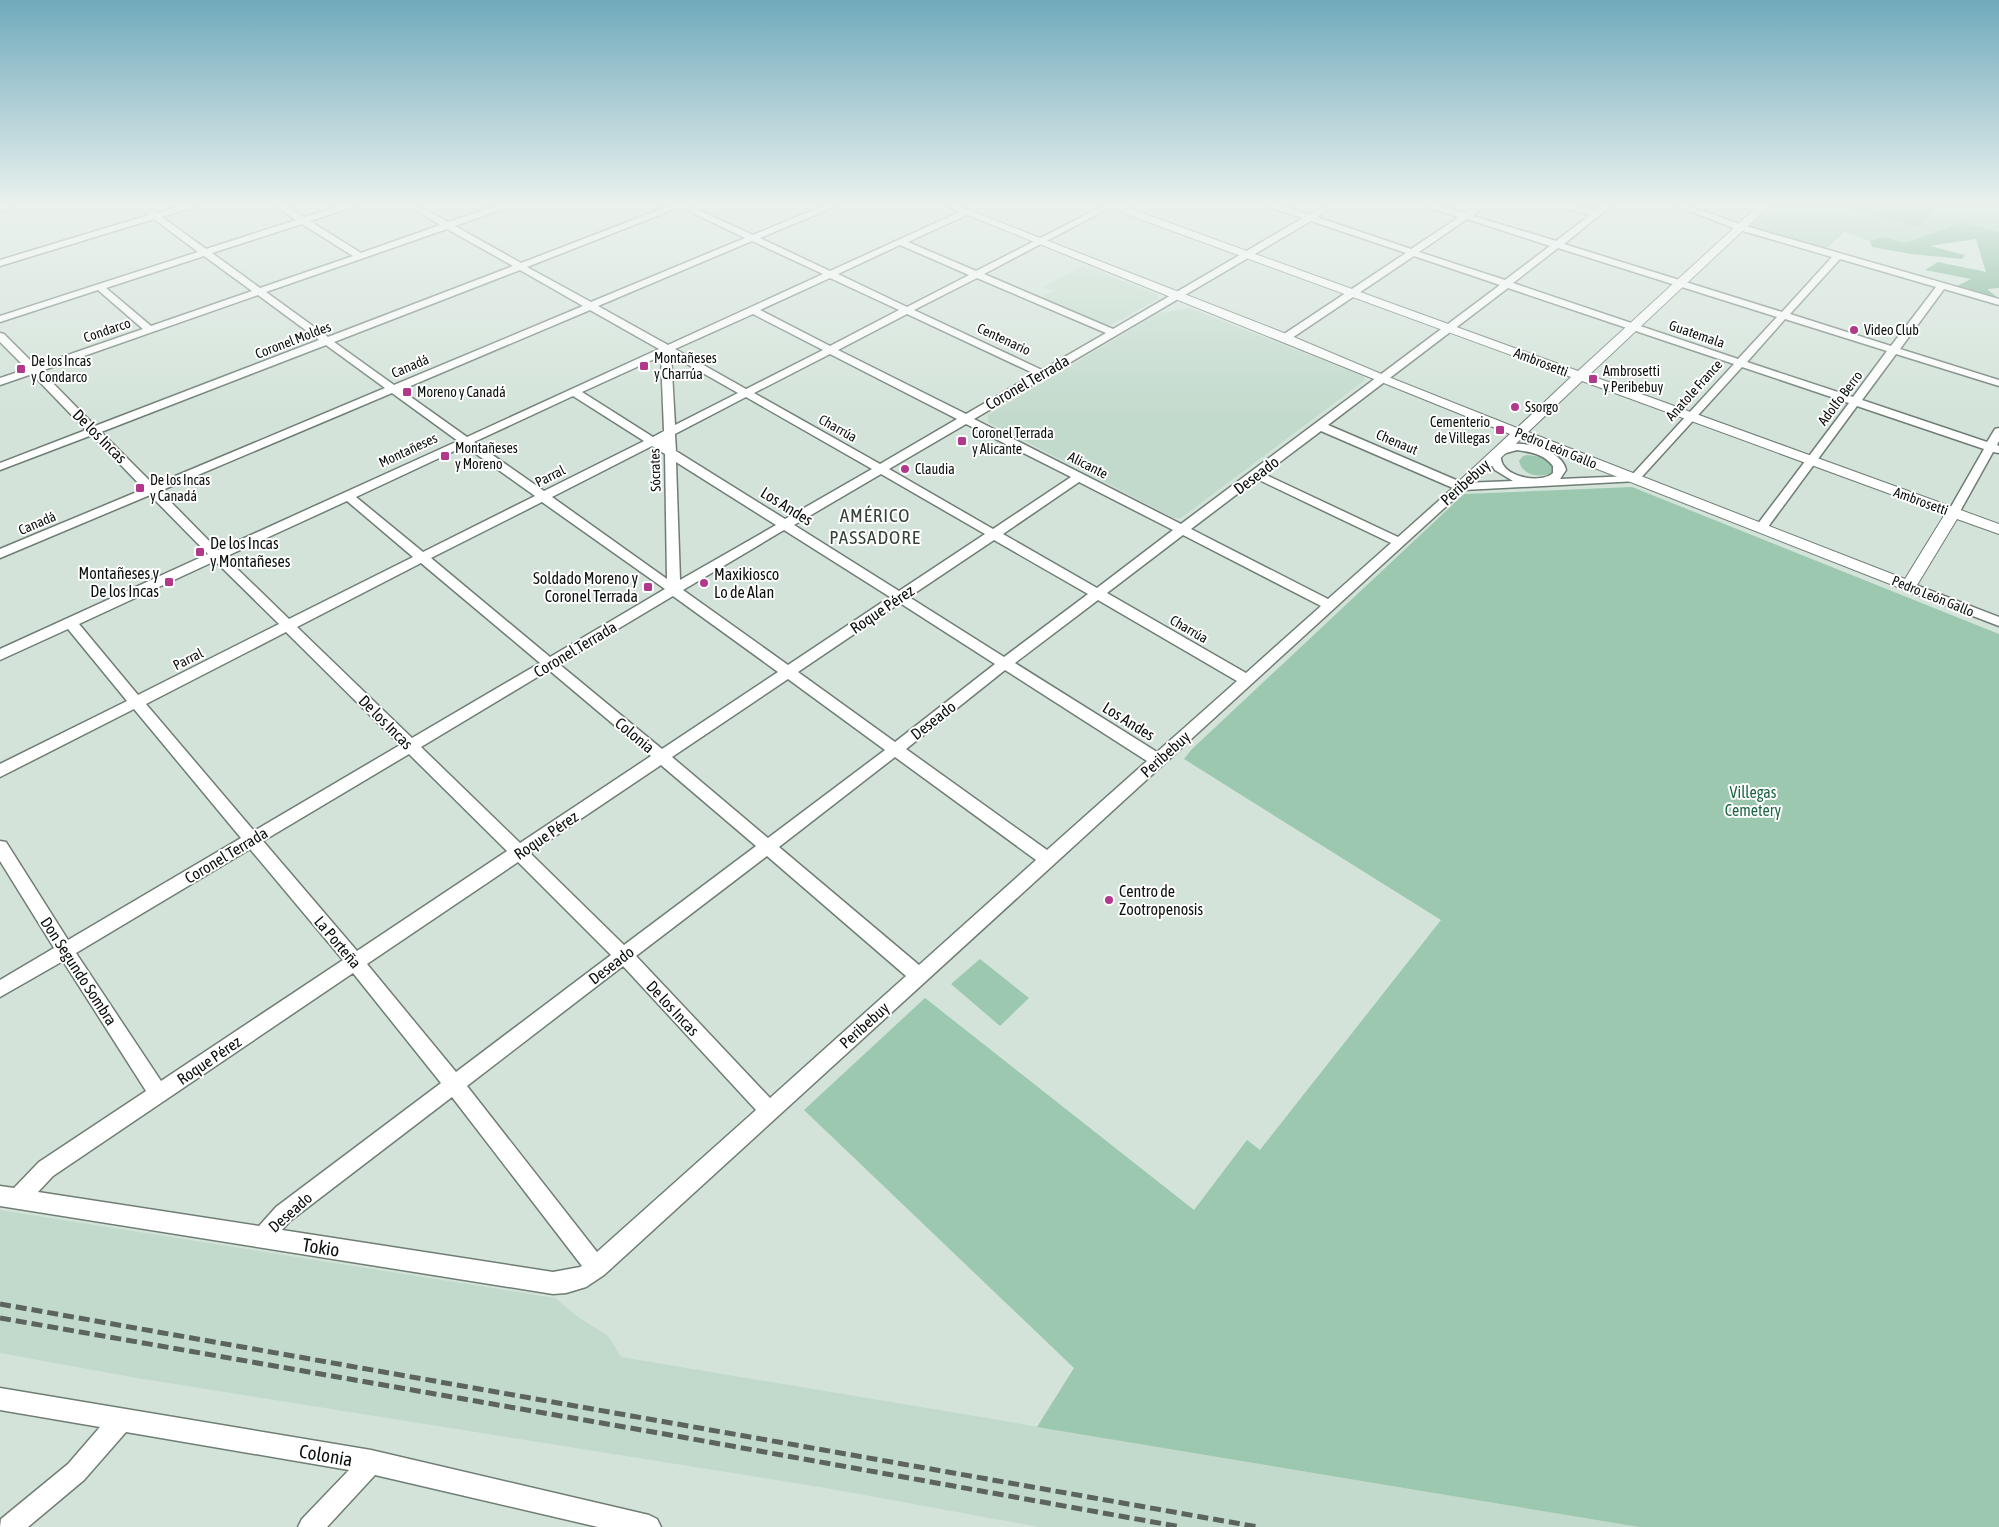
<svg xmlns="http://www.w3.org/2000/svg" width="1999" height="1527" font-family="'Asap Condensed',sans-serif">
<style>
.built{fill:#c2dacc}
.green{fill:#9bc8ae}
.forest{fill:#6caa88}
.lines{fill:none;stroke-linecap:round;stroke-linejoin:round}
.minor-casing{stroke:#6f7d75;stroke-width:3}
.tertiary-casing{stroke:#6f7d75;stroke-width:2}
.minor{fill:#fff;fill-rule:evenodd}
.tertiary{fill:#fff;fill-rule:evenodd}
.rail{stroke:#5b645e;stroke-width:5;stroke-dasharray:11 5;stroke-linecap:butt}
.poi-dot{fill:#b2388c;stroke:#fff;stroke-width:2}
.labels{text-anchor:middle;stroke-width:4;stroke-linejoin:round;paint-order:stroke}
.far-street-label{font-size:14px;fill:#0c110e;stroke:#fff}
.far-poi-label{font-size:14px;fill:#0c110e;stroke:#fff;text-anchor:start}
.street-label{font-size:16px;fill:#0c110e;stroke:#fff}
.poi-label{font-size:16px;fill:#0c110e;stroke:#fff;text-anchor:start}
.park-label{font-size:16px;fill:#1e6646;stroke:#fff}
.quarter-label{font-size:19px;letter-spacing:1px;fill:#34423a;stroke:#fff}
.near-street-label{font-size:19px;fill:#0c110e;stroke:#fff}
</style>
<rect width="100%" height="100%" fill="#d3e3d9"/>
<!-- built -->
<path class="built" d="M 1083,266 L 1157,294 L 1158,299 L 1112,325 L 1103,326 L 1040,298 L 1053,291 L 1043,287 Z
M 1189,308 L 1363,376 L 1365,380 L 1181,518 L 1174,518 L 988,422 L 988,415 L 1159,313 Z
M 0,1210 L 555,1298 L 578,1317 L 608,1336 L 621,1357 L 1639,1527 L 1039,1527 L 826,1488 L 137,1378 L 0,1353 Z"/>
<!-- green -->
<path class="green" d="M 1772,205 L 1837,205 L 1920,227 L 1939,205 L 1999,205 L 1999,232 L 1962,222 L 1905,243 L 1883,237 L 1870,241 L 1844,232 L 1825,250 L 1746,227 Z
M 1528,455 L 1547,458 L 1557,471 C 1545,478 1523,478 1519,461 L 1523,456 Z
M 1632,487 L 1999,634 L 1999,1527 L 1639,1527 L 1037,1427 L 1074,1368 L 804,1110 L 925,998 L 1194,1210 L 1247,1140 L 1260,1150 L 1441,920 L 1184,759 L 1191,750 L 1464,494 Z
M 980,959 L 1029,998 L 1000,1026 L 951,984 Z"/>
<!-- forest -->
<path class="forest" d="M 1837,205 L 1939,205 L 1920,227 Z
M 1962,222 L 1999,232 L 1999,288 L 1987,289 L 1999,299 L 1955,287 L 1971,279 L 1925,270 L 1938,262 L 1986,272 L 1976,239 L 1930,246 L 1965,255 L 1962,259 L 1911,254 L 1872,247 L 1870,241 L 1883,237 L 1905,243 Z"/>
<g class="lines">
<!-- minor casing -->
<g class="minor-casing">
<path id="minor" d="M 6,205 L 18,205 L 0,212 L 0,206 Z
M 136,205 L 145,205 L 157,213 L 184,205 L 196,205 L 195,207 L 162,217 L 206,249 L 296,220 L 274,205 L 283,205 L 304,217 L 344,205 L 355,205 L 354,207 L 310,221 L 361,253 L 440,225 L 407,205 L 417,205 L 448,222 L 499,205 L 510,205 L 509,207 L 455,226 L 521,263 L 672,205 L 688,205 L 753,235 L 825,205 L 835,205 L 834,207 L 760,238 L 830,271 L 966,209 L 969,210 L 969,214 L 908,242 L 976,271 L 1105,205 L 1115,205 L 984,274 L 1113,329 L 1303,218 L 1269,207 L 1268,205 L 1279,205 L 1309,215 L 1327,205 L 1336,205 L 1317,217 L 1411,249 L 1459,217 L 1427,207 L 1426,205 L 1438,205 L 1465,213 L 1478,205 L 1487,205 L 1473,216 L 1556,241 L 1590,215 L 1561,207 L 1560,205 L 1572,205 L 1595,211 L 1603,205 L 1612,205 L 1564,244 L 1782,312 L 1832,257 L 1736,229 L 1675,205 L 1686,205 L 1742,225 L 1999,299 L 1999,305 L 1944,289 L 1900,349 L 1999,380 L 1999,386 L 1896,354 L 1862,400 L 1987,442 L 1995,429 L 1999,428 L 1999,441 L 1997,445 L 1999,446 L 1999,453 L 1993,452 L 1958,515 L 1950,515 L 1948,512 L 1984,449 L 1857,406 L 1765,531 L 1757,531 L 1755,528 L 1757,525 L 1849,403 L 1742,367 L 1638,481 L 1464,490 L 604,1275 L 586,1287 L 566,1293 L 553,1294 L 0,1206 L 0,1186 L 14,1188 L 39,1162 L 146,1091 L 63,961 L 0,997 L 0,980 L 54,948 L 0,861 L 0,841 L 6,842 L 68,940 L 241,838 L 134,709 L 0,777 L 0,764 L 127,701 L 68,629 L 0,660 L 0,649 L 208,554 L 150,495 L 0,558 L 0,549 L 144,489 L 92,435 L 0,470 L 0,463 L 86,430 L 32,374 L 0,385 L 0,378 L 27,369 L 0,342 L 0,333 L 4,334 L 36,366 L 143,329 L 98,290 L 0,322 L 0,316 L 198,252 L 154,219 L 0,266 L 0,260 L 149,215 ZM 680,207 L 745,238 L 591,302 L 527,267 ZM 1467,219 L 1550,246 L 1505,280 L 1419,252 ZM 1311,221 L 1406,253 L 1281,336 L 1281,340 L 1289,340 L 1414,256 L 1500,285 L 1181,524 L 974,419 ZM 302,224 L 353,256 L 260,288 L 212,253 ZM 447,229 L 513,266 L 328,337 L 266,292 ZM 752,241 L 823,274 L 668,345 L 598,306 ZM 900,245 L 969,275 L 907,307 L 838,274 ZM 1558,248 L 1777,317 L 1738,359 L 1513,283 ZM 204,256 L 252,291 L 151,326 L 106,288 ZM 1840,259 L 1936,287 L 1891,346 L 1790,314 ZM 520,270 L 583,306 L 394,385 L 334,342 ZM 830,278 L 899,310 L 830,346 L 760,310 ZM 977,278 L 1106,333 L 1042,370 L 914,310 ZM 1508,288 L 1734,364 L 1631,476 L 1560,479 L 1566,470 C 1561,443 1493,432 1489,461 L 1495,470 L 1513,481 L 1463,483 L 1328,425 ZM 258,295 L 319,340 L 95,426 L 41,371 ZM 590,310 L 659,349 L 467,437 L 401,390 ZM 753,314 L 823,350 L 746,389 L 675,349 ZM 907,314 L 1035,374 L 966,414 L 838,350 ZM 1785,319 L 1887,351 L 1853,397 L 1747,362 ZM 326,345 L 385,388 L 154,485 L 101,432 ZM 830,354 L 957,419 L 880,464 L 754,393 ZM 671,355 L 738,393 L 675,425 ZM 661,356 L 664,431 L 653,437 L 582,392 ZM 392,393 L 458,441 L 218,550 L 160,491 ZM 573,396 L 644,441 L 544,491 L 474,442 ZM 746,397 L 872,469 L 785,519 L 676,451 L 675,434 ZM 966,424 L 1071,477 L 993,529 L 889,469 ZM 1321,431 L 1453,488 L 1398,537 L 1264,474 ZM 465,446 L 535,496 L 423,552 L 356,497 ZM 652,446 L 665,454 L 667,579 L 552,497 ZM 1517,450 C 1531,452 1544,454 1553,466 L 1553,473 C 1540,485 1499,476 1501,456 L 1506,453 ZM 676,462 L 776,525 L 680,580 ZM 881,474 L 985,534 L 899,591 L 794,525 ZM 1257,479 L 1391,543 L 1328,599 L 1191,529 ZM 1079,482 L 1173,530 L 1097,588 L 1003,534 ZM 347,501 L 413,557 L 289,619 L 225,557 ZM 542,502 L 665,589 L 550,657 L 431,558 ZM 784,530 L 890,597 L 788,665 L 683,590 ZM 1183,535 L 1321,606 L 1246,673 L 1107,593 ZM 994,540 L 1088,594 L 1004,657 L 909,597 ZM 215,561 L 279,624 L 138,695 L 79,624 ZM 421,563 L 540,663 L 412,738 L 297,627 ZM 673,596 L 778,672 L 662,749 L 559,664 ZM 1098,600 L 1237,681 L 1157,752 L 1015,663 ZM 900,603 L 995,664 L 895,742 L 798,672 ZM 286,632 L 400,745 L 254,831 L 146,704 ZM 549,670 L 651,756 L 520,843 L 421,747 ZM 1005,670 L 1147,761 L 1047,850 L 906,749 ZM 788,679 L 885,750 L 768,838 L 672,757 ZM 409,754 L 507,851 L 357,951 L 263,841 ZM 895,757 L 1036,860 L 919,965 L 779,847 ZM 661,765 L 756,846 L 624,945 L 530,853 ZM 250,849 L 343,960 L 161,1081 L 76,953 ZM 767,856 L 906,976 L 770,1098 L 636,956 ZM 518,862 L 611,955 L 456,1072 L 367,964 ZM 623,966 L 756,1110 L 597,1252 L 467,1086 ZM 353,973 L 441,1083 L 276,1207 L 259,1226 L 38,1192 L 53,1176 ZM 452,1097 L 582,1266 L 580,1267 L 553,1272 L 282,1230 L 290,1221 Z
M 1908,582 L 1999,617 L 1999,626 L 1903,589 L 1902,586 L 1903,583 Z
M 0,1388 L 371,1450 L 649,1515 L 657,1519 L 661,1527 L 598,1527 L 375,1475 L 327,1527 L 298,1527 L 302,1519 L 349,1470 L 126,1432 L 84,1480 L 28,1527 L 0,1527 L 1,1519 L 68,1464 L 100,1427 L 0,1410 Z"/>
</g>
<!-- tertiary casing -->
<g class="tertiary-casing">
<path id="tertiary" d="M 943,205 L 956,205 L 1289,335 L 1386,376 L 1517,428 L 1571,377 L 1107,207 L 1106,205 L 1120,205 L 1578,371 L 1759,205 L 1770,205 L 1589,375 L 1999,524 L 1999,534 L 1957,519 L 1914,590 L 1908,591 L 1521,439 L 1466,490 L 1456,490 L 1454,487 L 1456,484 L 1510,434 ZM 1582,381 L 1945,514 L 1905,579 L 1528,432 Z"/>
</g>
<!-- minor -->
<use href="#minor" class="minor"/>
<!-- tertiary -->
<use href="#tertiary" class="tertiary"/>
<!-- rail -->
<path class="rail" d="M 0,1304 L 1258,1527
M 0,1318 L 676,1436 L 1181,1527"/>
</g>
<!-- sky -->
<linearGradient id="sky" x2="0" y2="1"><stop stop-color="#70aabc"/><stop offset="0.49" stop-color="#ebf2ee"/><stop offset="1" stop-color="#ebf2ee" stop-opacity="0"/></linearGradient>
<rect width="1999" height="418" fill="url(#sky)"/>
<!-- markers -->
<g class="poi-dot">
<circle cx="1854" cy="330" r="5"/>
<rect x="639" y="361" width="10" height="10" rx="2.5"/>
<rect x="16" y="364" width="10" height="10" rx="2.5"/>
<rect x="1588" y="374" width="10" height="10" rx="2.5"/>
<rect x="402" y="387" width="10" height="10" rx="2.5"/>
<circle cx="1515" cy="407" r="5"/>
<rect x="1495" y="425" width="10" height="10" rx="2.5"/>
<rect x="957" y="436" width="10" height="10" rx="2.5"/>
<rect x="440" y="451" width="10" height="10" rx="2.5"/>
<circle cx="905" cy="469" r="5"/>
<rect x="135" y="483" width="10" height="10" rx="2.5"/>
<rect x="195" y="547" width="10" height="10" rx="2.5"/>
<rect x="164" y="577" width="10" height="10" rx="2.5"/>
<circle cx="704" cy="583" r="5"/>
<rect x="643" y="582" width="10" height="10" rx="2.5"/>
<circle cx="1109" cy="900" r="5"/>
</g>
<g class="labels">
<!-- far-street labels -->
<g class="far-street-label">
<text transform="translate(107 330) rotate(-19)" y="5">Condarco</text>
<text transform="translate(1697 334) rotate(19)" y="5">Guatemala</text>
<text transform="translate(1004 339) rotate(25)" y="5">Centenario</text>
<text transform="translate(293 340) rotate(-21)" y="5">Coronel Moldes</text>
<text transform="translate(1541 362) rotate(21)" y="5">Ambrosetti</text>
<text transform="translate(410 366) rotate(-23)" y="5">Canadá</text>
<text transform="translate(1694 390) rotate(-48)" y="5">Anatole France</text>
<text transform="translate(1840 398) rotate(-53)" y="5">Adolfo Berro</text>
<text transform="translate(838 428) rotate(29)" y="5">Charrúa</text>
<text transform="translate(1397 442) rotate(23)" y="5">Chenaut</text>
<text transform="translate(1556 448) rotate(22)" y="5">Pedro León Gallo</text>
<text transform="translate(408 450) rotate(-25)" y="5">Montañeses</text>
<text transform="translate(1088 465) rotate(27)" y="5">Alicante</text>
<text transform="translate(655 470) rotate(-92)" y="5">Sócrates</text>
<text transform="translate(550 476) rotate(-27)" y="5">Parral</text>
<text transform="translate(1921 501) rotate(20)" y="5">Ambrosetti</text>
<text transform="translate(37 523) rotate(-23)" y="5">Canadá</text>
<text transform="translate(1933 596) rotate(22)" y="5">Pedro León Gallo</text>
<text transform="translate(1189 629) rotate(30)" y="5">Charrúa</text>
<text transform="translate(188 659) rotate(-27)" y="5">Parral</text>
</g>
<!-- far-poi labels -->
<g class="far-poi-label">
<text x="1864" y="335">Video Club</text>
<text x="654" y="363">Montañeses<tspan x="654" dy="16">y Charrúa</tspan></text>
<text x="31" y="366">De los Incas<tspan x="31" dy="16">y Condarco</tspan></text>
<text x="1603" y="376">Ambrosetti<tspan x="1603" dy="16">y Peribebuy</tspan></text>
<text x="417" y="397">Moreno y Canadá</text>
<text x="1525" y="412">Ssorgo</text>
<text x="1490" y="427" text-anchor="end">Cementerio<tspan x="1490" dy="16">de Villegas</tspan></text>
<text x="972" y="438">Coronel Terrada<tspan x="972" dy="16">y Alicante</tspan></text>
<text x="455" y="453">Montañeses<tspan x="455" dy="16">y Moreno</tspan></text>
<text x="915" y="474">Claudia</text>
<text x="150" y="485">De los Incas<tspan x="150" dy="16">y Canadá</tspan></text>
</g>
<!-- street labels -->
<g class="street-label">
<text transform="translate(1027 382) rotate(-30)" y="6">Coronel Terrada</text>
<text transform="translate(100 436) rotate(45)" y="6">De los Incas</text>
<text transform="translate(1256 475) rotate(-37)" y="6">Deseado</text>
<text transform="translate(1465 482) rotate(-42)" y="6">Peribebuy</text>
<text transform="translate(787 506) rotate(32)" y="6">Los Andes</text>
<text transform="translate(882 609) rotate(-34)" y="6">Roque Pérez</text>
<text transform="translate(575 649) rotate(-31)" y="6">Coronel Terrada</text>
<text transform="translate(933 720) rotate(-38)" y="6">Deseado</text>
<text transform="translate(1129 721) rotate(32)" y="6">Los Andes</text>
<text transform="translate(386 722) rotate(45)" y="6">De los Incas</text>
<text transform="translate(635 735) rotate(40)" y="6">Colonia</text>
<text transform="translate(1165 754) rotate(-42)" y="6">Peribebuy</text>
<text transform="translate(546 835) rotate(-34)" y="6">Roque Pérez</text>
<text transform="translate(226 855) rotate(-31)" y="6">Coronel Terrada</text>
<text transform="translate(338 942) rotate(50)" y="6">La Porteña</text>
<text transform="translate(611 965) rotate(-37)" y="6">Deseado</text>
<text transform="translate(79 971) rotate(57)" y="6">Don Segundo Sombra</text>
<text transform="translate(673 1008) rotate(47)" y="6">De los Incas</text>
<text transform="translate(864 1025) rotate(-42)" y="6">Peribebuy</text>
<text transform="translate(209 1060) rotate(-34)" y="6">Roque Pérez</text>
<text transform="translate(290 1212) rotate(-41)" y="6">Deseado</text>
</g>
<!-- poi labels -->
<g class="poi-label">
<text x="210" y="549">De los Incas<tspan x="210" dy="18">y Montañeses</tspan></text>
<text x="159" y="579" text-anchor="end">Montañeses y<tspan x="159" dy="18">De los Incas</tspan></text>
<text x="714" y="580">Maxikiosco<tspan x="714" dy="18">Lo de Alan</tspan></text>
<text x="638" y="584" text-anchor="end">Soldado Moreno y<tspan x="638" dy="18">Coronel Terrada</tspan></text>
<text x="1119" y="897">Centro de<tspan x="1119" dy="18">Zootropenosis</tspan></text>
</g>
<!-- park labels -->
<g class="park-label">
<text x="1753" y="798">Villegas<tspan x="1753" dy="18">Cemetery</tspan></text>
</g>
<!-- quarter labels -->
<g class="quarter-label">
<text x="875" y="522">AMÉRICO<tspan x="875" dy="22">PASSADORE</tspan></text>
</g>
<!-- near-street labels -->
<g class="near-street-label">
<text transform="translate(321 1247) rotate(9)" y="7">Tokio</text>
<text transform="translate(326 1455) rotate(10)" y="7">Colonia</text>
</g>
</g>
</svg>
